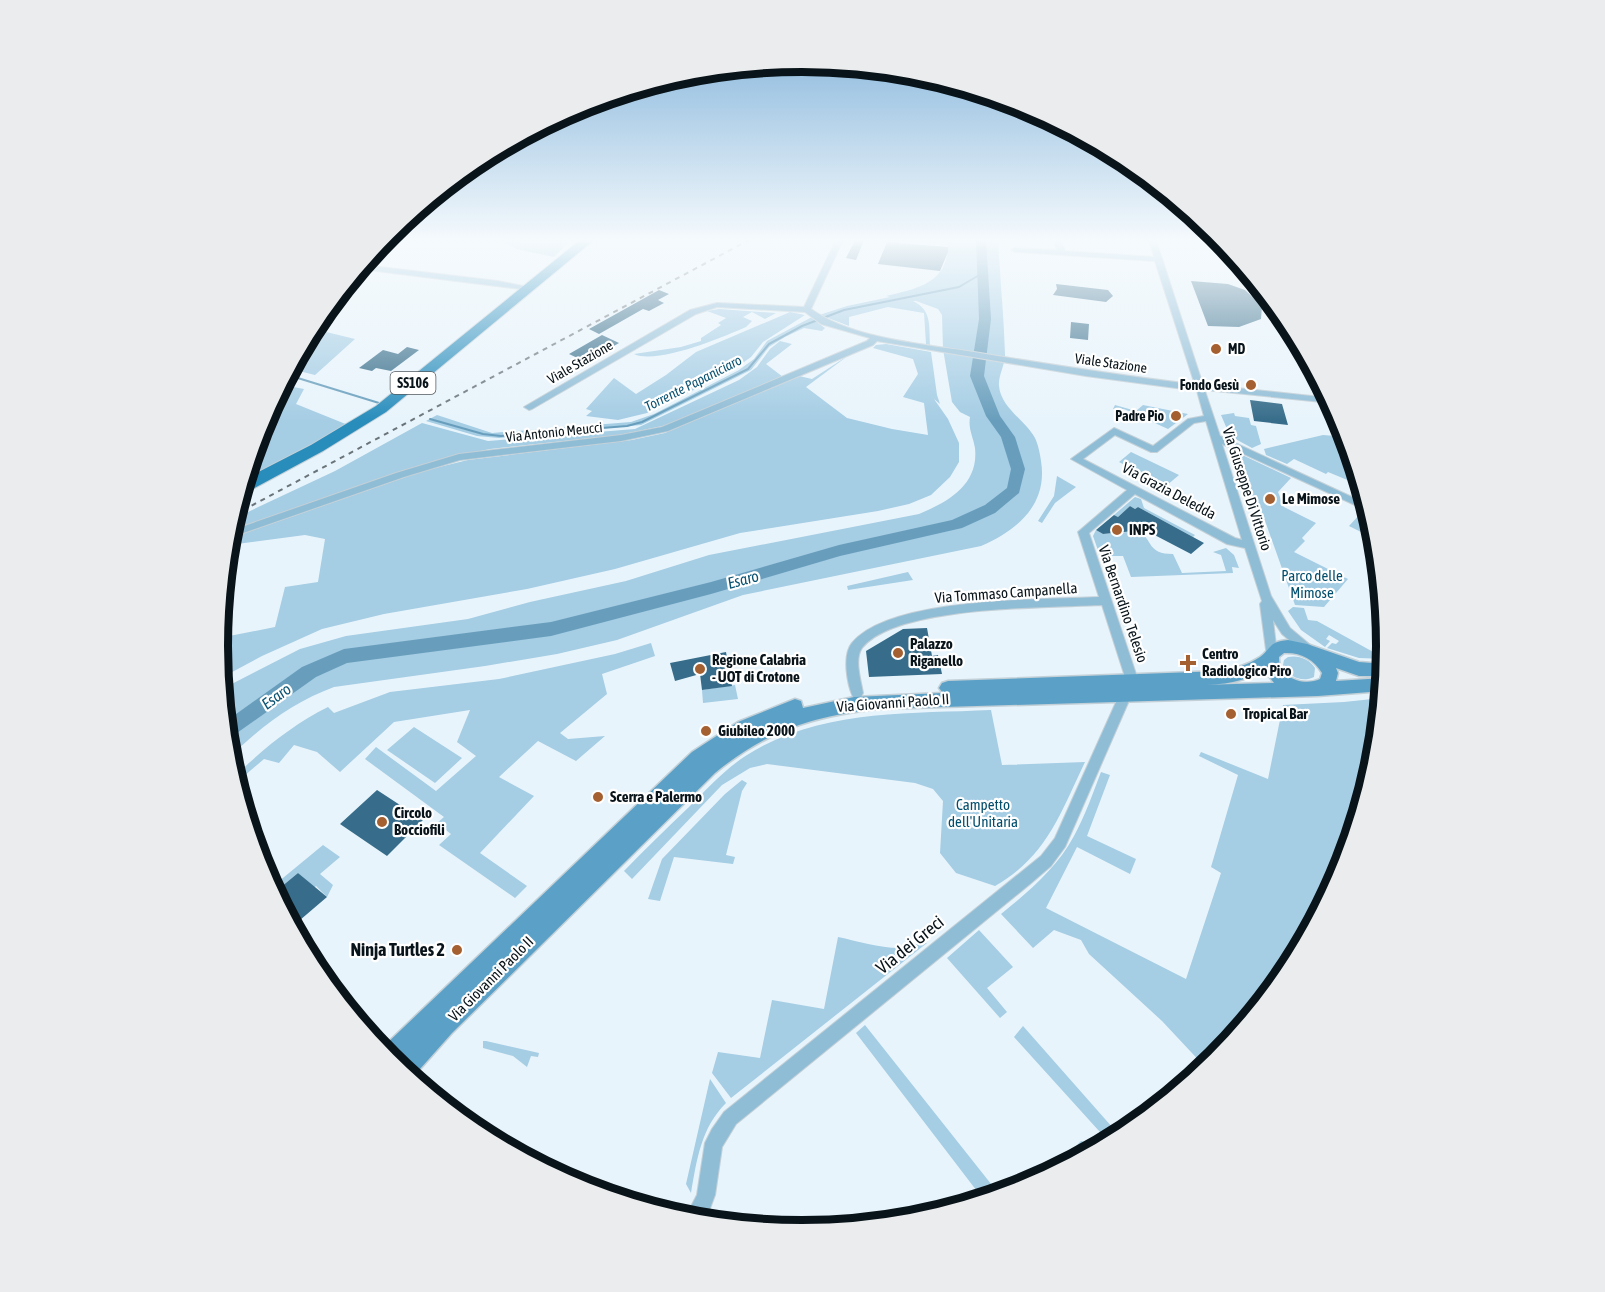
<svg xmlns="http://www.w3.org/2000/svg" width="1605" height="1292" font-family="'Asap Condensed',sans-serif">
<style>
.green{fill:#a5cde4}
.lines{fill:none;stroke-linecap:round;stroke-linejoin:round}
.stream{stroke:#689ebc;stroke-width:2}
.river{fill:#689ebc;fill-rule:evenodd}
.building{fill:#376d8a}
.street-casing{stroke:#c4d0d7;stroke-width:2}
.secondary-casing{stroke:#c4d0d7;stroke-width:3}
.primary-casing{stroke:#c4d0d7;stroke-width:2}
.street{fill:#90bdd6;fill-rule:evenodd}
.secondary{fill:#5ba1c7;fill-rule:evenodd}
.primary{fill:#298dbc;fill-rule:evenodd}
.rail{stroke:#69747a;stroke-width:2;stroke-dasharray:5 5;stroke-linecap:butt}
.poi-dot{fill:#a46030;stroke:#fff;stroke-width:2}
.labels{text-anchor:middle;stroke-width:4.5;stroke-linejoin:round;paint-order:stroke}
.far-poi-label{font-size:14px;font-weight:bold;fill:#09141a;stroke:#fff;text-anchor:end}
.far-street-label{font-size:14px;fill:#09141a;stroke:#fff}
.shield{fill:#fff;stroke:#535a5f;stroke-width:1.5}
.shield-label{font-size:14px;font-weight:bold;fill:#09141a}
.far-water-label{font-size:14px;font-style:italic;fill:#0c5372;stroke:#fff}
.street-label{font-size:15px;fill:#09141a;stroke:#fff}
.poi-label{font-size:15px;font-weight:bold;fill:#09141a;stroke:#fff;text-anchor:start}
.park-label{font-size:15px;fill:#024e6d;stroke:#fff}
.water-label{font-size:16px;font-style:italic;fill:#0c5372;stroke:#fff}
.near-street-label{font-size:18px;fill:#09141a;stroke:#fff}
.near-poi-label{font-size:18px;font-weight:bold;fill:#09141a;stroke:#fff;text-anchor:end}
.rim{fill:none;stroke:#09141a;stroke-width:8}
</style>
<rect width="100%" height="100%" fill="#e8f4fb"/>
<!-- green -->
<path class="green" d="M 501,240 L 568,240 L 569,242 L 554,257 L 516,249 Z
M 948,240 L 998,240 C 1000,278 1004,317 1005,355 C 1005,365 998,376 999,386 C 1001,408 1026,421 1035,438 C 1038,444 1040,454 1041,461 C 1048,504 1018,530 981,546 L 743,595 L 617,640 L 557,654 L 485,666 L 334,687 C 293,702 259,728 229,758 L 222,689 L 300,649 L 346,636 L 468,619 L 530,602 L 626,581 L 709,555 L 919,514 C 948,502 979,485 975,448 C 973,436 968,429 970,417 L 960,412 L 952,402 L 943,349 L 942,315 L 938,309 L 916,301 L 913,301 C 932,310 929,326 930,345 L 926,344 L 924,313 L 888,307 L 849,317 L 849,326 L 828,318 L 818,323 L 825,328 L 822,331 L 804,328 L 785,337 L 769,347 L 751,370 L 641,425 L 499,438 L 477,436 L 426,421 L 437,415 L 492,433 L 631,422 L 654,414 L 739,370 L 754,359 L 767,341 L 810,318 L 847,306 L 890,297 L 886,296 C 919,288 950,283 948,240 Z
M 328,307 L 337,308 L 314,329 L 355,339 L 315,375 L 291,369 L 317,321 Z
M 719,309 L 776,313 L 765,319 L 752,312 L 743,317 L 752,321 L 746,327 C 723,337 657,365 634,354 L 681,347 L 701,341 L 701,338 L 721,325 L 718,323 L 726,318 L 707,311 Z
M 790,312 L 805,315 L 763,342 L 751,357 L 730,372 L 647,413 L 618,420 L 586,416 L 592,411 L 586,409 L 614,378 L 636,394 L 666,375 L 696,352 Z
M 780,341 L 792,344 L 766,364 L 783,377 L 672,424 L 619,435 L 490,449 L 451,457 L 390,475 L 229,531 L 233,519 L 335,471 L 422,423 L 488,441 L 635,429 L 739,380 L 757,367 L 770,349 Z
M 886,344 L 931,352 L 937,395 L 940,404 L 934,399 L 948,419 L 959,443 L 959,462 L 950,477 L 931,495 L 909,504 L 878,511 L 740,533 L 615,569 L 527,589 L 384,614 L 322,629 L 262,656 L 221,678 L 219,638 L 275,627 L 285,587 L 318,582 L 325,539 L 305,535 L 229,545 L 233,537 L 423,471 L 468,460 L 632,440 L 665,433 L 799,376 L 812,379 L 849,355 L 806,387 L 847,418 L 892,429 L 928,435 L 924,403 L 903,397 L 918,374 L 913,359 L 873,348 L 876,345 Z
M 283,385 L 304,389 L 296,404 L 348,425 L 262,472 L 251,462 L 263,422 Z
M 1115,405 L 1136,411 L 1143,405 L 1188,414 L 1168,429 L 1124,409 L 1113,409 Z
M 1234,413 L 1235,416 L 1249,418 L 1251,425 L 1256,426 L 1261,444 L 1252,448 L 1230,436 L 1221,415 Z
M 1323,435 L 1347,437 L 1360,481 L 1357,484 L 1328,472 L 1326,474 L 1294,459 L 1287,464 L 1266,455 L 1264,449 Z
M 1131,452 L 1179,475 L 1166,486 L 1119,462 Z
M 1238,453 L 1291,478 L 1278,492 L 1284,507 L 1316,523 L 1302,538 L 1305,541 L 1294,552 L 1348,579 L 1324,607 L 1295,605 L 1259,504 L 1251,499 L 1234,455 Z
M 1057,476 L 1076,487 L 1055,503 L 1042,523 L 1038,521 L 1054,496 Z
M 1135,497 L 1141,499 L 1144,508 L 1195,535 L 1193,537 L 1138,507 L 1135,509 L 1130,506 L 1118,517 L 1114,515 Z
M 1361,513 L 1372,518 L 1377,540 L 1349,526 Z
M 1096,530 L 1103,534 L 1139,531 C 1153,540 1147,554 1173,554 L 1182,573 L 1226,571 L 1221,555 L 1213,552 L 1226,548 L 1234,555 L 1239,568 L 1232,567 L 1233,573 L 1131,577 L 1123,556 L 1100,556 L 1093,536 Z
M 908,572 L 913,580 L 848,590 L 847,586 Z
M 1293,607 L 1304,608 L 1308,620 L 1317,621 L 1386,659 L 1359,658 L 1327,648 L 1332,643 L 1336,644 L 1339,641 L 1329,635 L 1326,639 L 1330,641 L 1325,647 L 1301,630 L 1288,611 Z
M 651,643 L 655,656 L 602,674 L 607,694 L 560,733 L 568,739 L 605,736 L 576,761 L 538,741 L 499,777 L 534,796 L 480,853 L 527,886 L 515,898 L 439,845 L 451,834 L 437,823 L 444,817 L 365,759 L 376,747 L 436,791 L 476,756 L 457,742 L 470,710 L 394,722 L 340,772 L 317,752 L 294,745 L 279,763 L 264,759 L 236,783 L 234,777 C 263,749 292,725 328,707 L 334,713 L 390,692 L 499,679 L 615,654 Z
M 1288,657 C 1299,655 1309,659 1315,668 L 1314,677 C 1302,683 1289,677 1283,665 L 1284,660 Z
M 735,685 L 738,699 L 703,703 L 702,690 Z
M 1382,698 L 1376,760 L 1342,870 L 1288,971 L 1216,1060 L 1206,1068 L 1162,1021 L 1089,954 L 1081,940 L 1054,930 L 1033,948 L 1001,914 C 1028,892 1057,868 1074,836 C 1085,816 1093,793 1101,772 L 1110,775 L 1087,836 L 1136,859 L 1130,874 L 1077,847 L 1046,908 L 1186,979 L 1221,873 L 1211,867 L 1238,775 L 1199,756 L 1201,752 L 1268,779 L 1283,705 L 1344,702 Z
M 991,710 L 1002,765 L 1085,762 C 1060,814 1047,856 995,886 L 956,873 L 940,853 L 943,801 L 933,789 L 915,783 L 767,764 L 750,768 L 722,785 L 632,879 L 624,871 C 645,849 667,828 689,807 C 707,789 725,769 747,755 C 820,709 907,714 991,710 Z
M 414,727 L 462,758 L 435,783 L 387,750 Z
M 742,780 L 747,783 L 742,791 L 726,855 L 735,857 L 733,864 L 674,857 L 660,901 L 648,899 L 662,859 L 725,794 Z
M 323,845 L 340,857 L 320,874 L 333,885 L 327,897 L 316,886 L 308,893 L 308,882 L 298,873 L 275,892 L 272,887 Z
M 979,930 L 1013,967 L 987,988 L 1007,1012 L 1000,1018 L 947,958 Z
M 838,937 C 857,941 879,948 899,948 C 910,948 916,941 927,943 L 731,1098 L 712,1073 L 718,1052 L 760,1058 L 772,1000 L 824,1009 Z
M 865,1025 L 999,1194 L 983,1199 L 856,1033 Z
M 1023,1026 L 1120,1136 L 1109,1142 L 1014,1037 Z
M 483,1041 L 486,1041 L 539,1053 L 538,1057 L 531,1056 L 527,1067 L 513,1056 L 483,1048 Z
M 710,1079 L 726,1103 C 701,1128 697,1159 691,1193 L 686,1184 Z
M 1081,1141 L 1089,1143 L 1097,1148 L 1048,1174 Z"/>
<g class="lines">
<!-- stream -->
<path class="stream" d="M 288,375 L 379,403
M 430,419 L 483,434 L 501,436 L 627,426 L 642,422 L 748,369 L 769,344 L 802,326 L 844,310 L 959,287 L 981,274"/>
<!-- river -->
<path class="river" d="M 976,240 L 986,240 L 991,319 L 984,376 L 1000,416 L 1015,437 L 1025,469 L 1019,493 L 995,513 L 962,528 L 840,556 L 711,594 L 551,636 L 347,663 L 316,677 L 227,740 L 225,722 L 302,667 L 344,649 L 551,622 L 711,582 L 839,545 L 952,520 L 985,505 L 1007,488 L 1011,469 L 1001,437 L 986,416 L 970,376 L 979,319 Z"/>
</g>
<!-- building -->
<path class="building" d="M 855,240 L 864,240 L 856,260 L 846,258 Z
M 887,242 L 948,247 L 948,252 L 940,271 L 878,264 Z
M 1191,281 L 1228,284 L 1245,290 L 1262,306 L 1261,319 L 1239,327 L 1208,326 Z
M 1056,284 L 1108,290 L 1113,296 L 1106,302 L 1053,295 L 1057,289 Z
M 659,290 L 669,294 L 658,300 L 664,303 L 649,311 L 643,309 L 599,334 L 589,329 Z
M 1071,322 L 1089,324 L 1088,340 L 1070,338 Z
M 602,335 L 619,343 L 586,362 L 569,354 Z
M 407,347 L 419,350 L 391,371 L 376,368 L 372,371 L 359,368 L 383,350 L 398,354 Z
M 1250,400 L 1282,404 L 1288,425 L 1254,421 Z
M 1130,506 L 1135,509 L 1138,507 L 1204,543 L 1191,554 L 1145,530 L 1103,534 L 1096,530 L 1114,515 L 1118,517 Z
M 927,628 L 932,656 L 938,655 L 942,674 L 869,677 L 866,651 L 903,629 Z
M 726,652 L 732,686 L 702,690 L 700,674 L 675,681 L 670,663 Z
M 377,790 L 423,820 L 387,856 L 340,824 Z
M 298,873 L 327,897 L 293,926 L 275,892 Z"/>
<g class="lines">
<!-- street casing -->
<g class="street-casing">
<path id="street" d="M 836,240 L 843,240 L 811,309 C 853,339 923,344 974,352 C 1046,364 1118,375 1191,384 L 1195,387 L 1191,390 L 1086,376 L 877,341 L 873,345 L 668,431 L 621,441 L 460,460 L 404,477 L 229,538 L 230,531 L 396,473 L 459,454 L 621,435 L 662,427 L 867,341 L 870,338 L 821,324 L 805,312 L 717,307 L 696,314 L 532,409 L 529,410 L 524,407 L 690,310 L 717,303 L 804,307 Z
M 1054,240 L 1061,240 L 1065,251 L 1154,257 L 1149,240 L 1156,240 L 1202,382 L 1201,384 L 1195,384 L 1194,382 L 1155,261 L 1015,252 L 1011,250 L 1015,248 L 1057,250 Z
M 363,265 L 498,281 L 533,288 L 529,290 L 360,269 Z
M 1208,385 L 1330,398 L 1332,403 L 1205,390 L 1205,386 Z
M 1201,388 L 1205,391 L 1220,436 L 1367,504 L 1368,511 L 1222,444 L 1271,596 L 1290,628 L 1315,649 L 1317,652 L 1315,655 L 1307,655 L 1282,634 L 1273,620 L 1277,654 L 1275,657 L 1267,657 L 1260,604 L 1262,601 L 1245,548 L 1227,544 L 1135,494 L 1089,533 L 1138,680 L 1065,847 L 1051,866 L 1030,884 L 736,1124 L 722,1147 L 715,1195 L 706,1219 L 705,1221 L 685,1218 L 697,1195 L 705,1143 L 712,1129 L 724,1112 L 1041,856 L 1055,838 L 1126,680 L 1102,605 C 1048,608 896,605 862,648 C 854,659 861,681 863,693 L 861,697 L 853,697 C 847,684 842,655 852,643 C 890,597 1041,600 1099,597 L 1078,532 L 1127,490 L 1071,459 L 1114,428 L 1153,446 L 1188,419 L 1204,416 L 1197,391 ZM 1206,421 L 1242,540 L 1235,538 L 1083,459 L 1115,435 L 1151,452 L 1157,452 L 1194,423 Z"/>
</g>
<!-- secondary casing -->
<g class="secondary-casing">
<path id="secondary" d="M 1288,640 L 1307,644 L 1359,662 L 1385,664 L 1384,676 L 1359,676 L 1336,668 L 1338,673 L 1336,681 L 1384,678 L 1383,691 L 1318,696 L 878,709 C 813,716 766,731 715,773 L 452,1033 L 412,1078 L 381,1049 L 692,752 L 738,722 L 795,699 L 801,701 L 803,708 L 854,697 L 943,693 L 939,688 L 942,683 L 948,681 L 1222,671 C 1235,668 1248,665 1260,657 C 1272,648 1268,642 1288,640 ZM 1284,653 C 1300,652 1314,659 1322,673 L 1320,679 C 1303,687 1278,677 1279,657 ZM 1264,670 L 1274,683 L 1199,685 C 1223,685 1244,682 1264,670 Z"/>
</g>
<!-- primary casing -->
<g class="primary-casing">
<path id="primary" d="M 580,240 L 594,240 L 386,412 L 323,451 L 249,491 L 241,492 L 245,479 L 311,445 L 376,406 Z"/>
</g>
<!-- street -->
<use href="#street" class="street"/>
<!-- secondary -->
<use href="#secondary" class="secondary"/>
<!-- primary -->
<use href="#primary" class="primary"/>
<!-- rail -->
<path class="rail" d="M 234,515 L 749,240"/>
</g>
<!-- sky -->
<linearGradient id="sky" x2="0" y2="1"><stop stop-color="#75abd6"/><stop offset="0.57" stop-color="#f5fafd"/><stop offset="1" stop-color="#f5fafd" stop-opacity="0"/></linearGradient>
<rect width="1605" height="421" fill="url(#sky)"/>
<!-- markers -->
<g class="poi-dot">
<circle cx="1216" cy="349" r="6"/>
<circle cx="1251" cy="385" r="6"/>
<circle cx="1176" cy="416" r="6"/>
<circle cx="1270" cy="499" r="6"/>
<circle cx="1117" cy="530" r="6"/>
<circle cx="898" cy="653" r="6"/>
<path d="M1185 654h6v6h6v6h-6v6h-6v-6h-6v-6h6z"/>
<circle cx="700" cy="669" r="6"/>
<circle cx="1231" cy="714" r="6"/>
<circle cx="706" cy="731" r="6"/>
<circle cx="598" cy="797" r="6"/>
<circle cx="382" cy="822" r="6"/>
<circle cx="457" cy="950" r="6"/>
</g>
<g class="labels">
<!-- far-poi labels -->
<g class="far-poi-label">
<text x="1228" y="354" text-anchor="start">MD</text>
<text x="1239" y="390">Fondo Gesù</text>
<text x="1164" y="421">Padre Pio</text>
</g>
<!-- far-street labels -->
<g class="far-street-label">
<text transform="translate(580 362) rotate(-30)" y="5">Viale Stazione</text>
<text transform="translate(1111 363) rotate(8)" y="5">Viale Stazione</text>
<text transform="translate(554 432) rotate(-6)" y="5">Via Antonio Meucci</text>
</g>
<!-- shield labels -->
<rect class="shield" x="390.5" y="372" width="45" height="22" rx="4.5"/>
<g class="shield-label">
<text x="413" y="388">SS106</text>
</g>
<!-- far-water labels -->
<g class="far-water-label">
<text transform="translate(693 383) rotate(-27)" y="5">Torrente Papaniciaro</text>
</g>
<!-- street labels -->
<g class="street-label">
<text transform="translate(1247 489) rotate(72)" y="5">Via Giuseppe Di Vittorio</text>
<text transform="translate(1169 491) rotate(28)" y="5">Via Grazia Deledda</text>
<text transform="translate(1006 593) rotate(-4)" y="5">Via Tommaso Campanella</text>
<text transform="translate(1123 604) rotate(71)" y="5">Via Bernardino Telesio</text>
<text transform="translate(893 703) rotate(-4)" y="5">Via Giovanni Paolo II</text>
<text transform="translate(491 979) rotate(-45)" y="5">Via Giovanni Paolo II</text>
</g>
<!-- poi labels -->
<g class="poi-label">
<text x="1282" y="504">Le Mimose</text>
<text x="1129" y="535">INPS</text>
<text x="910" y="649">Palazzo<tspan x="910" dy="17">Riganello</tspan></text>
<text x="1202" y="659">Centro<tspan x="1202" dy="17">Radiologico Piro</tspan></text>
<text x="712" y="665">Regione Calabria<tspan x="712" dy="17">- UOT di Crotone</tspan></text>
<text x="1243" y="719">Tropical Bar</text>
<text x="718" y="736">Giubileo 2000</text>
<text x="610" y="802">Scerra e Palermo</text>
<text x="394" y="818">Circolo<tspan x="394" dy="17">Bocciofili</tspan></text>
</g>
<!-- park labels -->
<g class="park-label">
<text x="1312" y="581">Parco delle<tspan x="1312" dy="17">Mimose</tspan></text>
<text x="983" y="810">Campetto<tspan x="983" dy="17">dell'Unitaria</tspan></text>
</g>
<!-- water labels -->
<g class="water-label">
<text transform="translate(743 579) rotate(-15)" y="6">Esaro</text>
<text transform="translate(276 696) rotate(-36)" y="6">Esaro</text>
</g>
<!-- near-street labels -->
<g class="near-street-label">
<text transform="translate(910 945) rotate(-39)" y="6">Via dei Greci</text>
</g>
<!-- near-poi labels -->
<g class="near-poi-label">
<text x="445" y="956">Ninja Turtles 2</text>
</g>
</g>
<!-- crop -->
<path d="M0 0H1605V1292H0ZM228 646a574 574 0 1 1 1148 0a574 574 0 1 1-1148 0Z" fill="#ebeced" fill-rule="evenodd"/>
<path class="rim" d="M228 646a574 574 0 1 1 1148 0a574 574 0 1 1-1148 0Z"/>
</svg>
